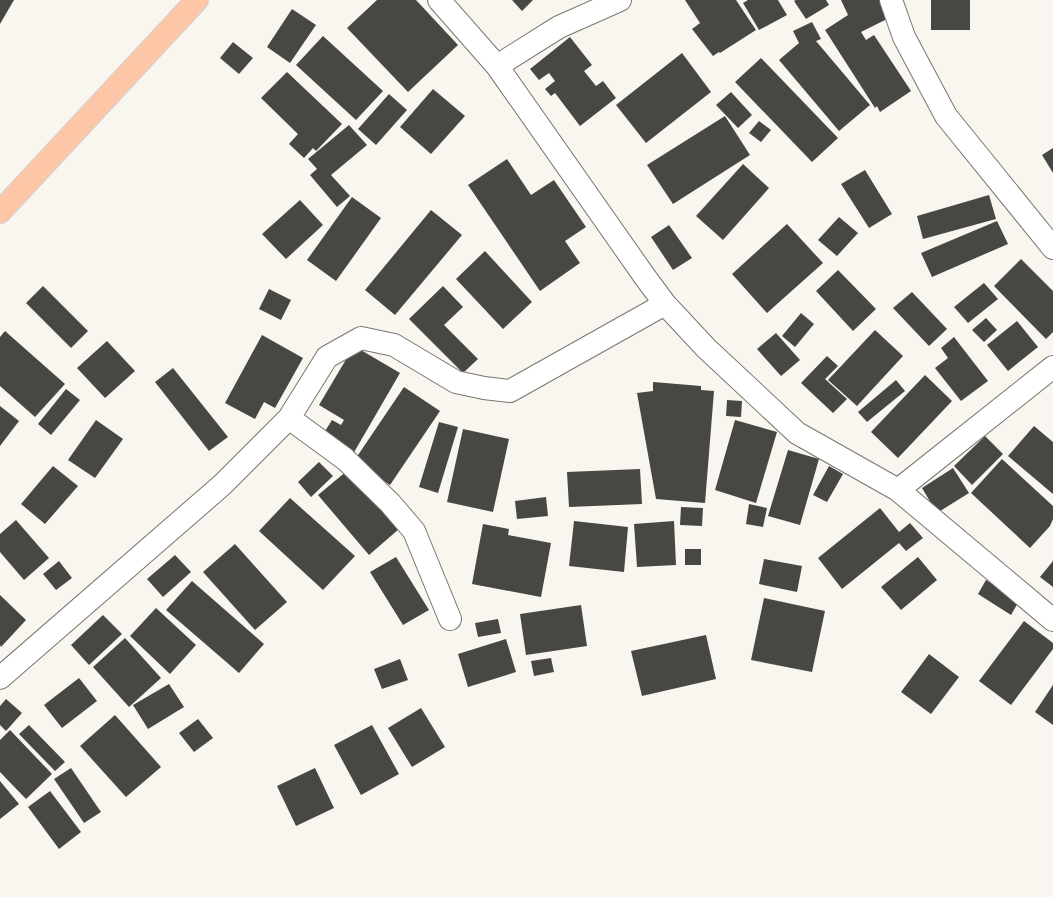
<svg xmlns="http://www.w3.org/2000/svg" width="1053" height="897" font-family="'IBM Plex Serif',serif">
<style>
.building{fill:#474843}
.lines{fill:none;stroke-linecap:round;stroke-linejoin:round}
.minor-casing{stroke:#797671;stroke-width:24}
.primary-casing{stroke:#d3d3d2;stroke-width:24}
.minor{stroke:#fff;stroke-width:22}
.primary{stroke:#fdc6a7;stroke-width:22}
</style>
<rect width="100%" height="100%" fill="#f9f5ef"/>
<!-- building -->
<path class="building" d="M 0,0 L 14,0 L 0,24 Z
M 377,0 L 416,0 L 458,45 L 408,92 L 347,28 Z
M 512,0 L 533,0 L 522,11 Z
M 685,0 L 736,0 L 756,30 L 720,53 L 719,52 L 713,56 L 692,29 L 700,23 Z
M 748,0 L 778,0 L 787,15 L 759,30 L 743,3 Z
M 796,0 L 826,0 L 829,5 L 806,19 L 794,1 Z
M 841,0 L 883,0 L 891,17 L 861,32 L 866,40 L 874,35 L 911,91 L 880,112 L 877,106 L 875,108 L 825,30 L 848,15 Z
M 931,0 L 970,0 L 970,30 L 931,30 Z
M 292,9 L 316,25 L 290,63 L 267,47 Z
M 812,22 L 821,39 L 816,41 L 870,105 L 839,131 L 779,60 L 799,43 L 793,31 Z
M 323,36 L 383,91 L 356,120 L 296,65 Z
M 570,37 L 592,65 L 584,71 L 596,86 L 603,81 L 616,98 L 580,126 L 555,93 L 551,96 L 545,89 L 555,81 L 549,73 L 539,80 L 530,69 Z
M 233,42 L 253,58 L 239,74 L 220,58 Z
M 682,53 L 711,92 L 646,143 L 616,105 Z
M 761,58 L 838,138 L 812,162 L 735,82 Z
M 287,72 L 342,124 L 316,151 L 313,148 L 304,158 L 289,144 L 298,134 L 302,138 L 261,98 Z
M 433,89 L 465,116 L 431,154 L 400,127 Z
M 731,92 L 752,115 L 738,128 L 716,105 Z
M 389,94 L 407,110 L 376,145 L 358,129 Z
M 725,116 L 750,155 L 673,204 L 647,165 Z
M 759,121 L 771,130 L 761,142 L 749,133 Z
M 349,125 L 367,145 L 331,175 L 350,196 L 337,207 L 310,175 L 317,169 L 308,159 Z
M 1053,148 L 1053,173 L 1042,155 Z
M 507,159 L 531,195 L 554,180 L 586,227 L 565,241 L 580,263 L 540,291 L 468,185 Z
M 743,164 L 769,188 L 723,240 L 696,216 Z
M 865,170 L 892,214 L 869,228 L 841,184 Z
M 989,195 L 996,219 L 923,239 L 917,216 Z
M 352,197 L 381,218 L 336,281 L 307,260 Z
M 300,200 L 323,225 L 286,259 L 262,234 Z
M 431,210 L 462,235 L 395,315 L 365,290 Z
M 839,217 L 858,233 L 837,256 L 818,240 Z
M 997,221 L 1008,244 L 932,277 L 921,253 Z
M 787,224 L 823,263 L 767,313 L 732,274 Z
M 669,225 L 692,258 L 673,270 L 651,237 Z
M 485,251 L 532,302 L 503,329 L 456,279 Z
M 1021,259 L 1053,291 L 1053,332 L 1046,339 L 994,286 Z
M 838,270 L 876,309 L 853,331 L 816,291 Z
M 984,283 L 998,299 L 968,323 L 954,307 Z
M 43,286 L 88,331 L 71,348 L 26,303 Z
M 443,286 L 463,307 L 444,325 L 478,359 L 463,373 L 409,319 Z
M 269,289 L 291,300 L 281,320 L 259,309 Z
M 912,292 L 947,329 L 929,346 L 893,308 Z
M 801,313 L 814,324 L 795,347 L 782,336 Z
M 986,318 L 997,330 L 984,342 L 972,330 Z
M 1017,321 L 1038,347 L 1008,371 L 987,345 Z
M 875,330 L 903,356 L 857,406 L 828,380 Z
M 5,331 L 65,384 L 35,417 L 0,386 L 0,337 Z
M 776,333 L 800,360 L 781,376 L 757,349 Z
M 262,335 L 303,358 L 275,408 L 264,402 L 255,419 L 225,403 Z
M 954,337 L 988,381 L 961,401 L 935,368 L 948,358 L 941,348 Z
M 107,341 L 135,371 L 105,398 L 77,368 Z
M 354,346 L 400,373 L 353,454 L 322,436 L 332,420 L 341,425 L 344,420 L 319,405 Z
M 827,356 L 838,366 L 825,379 L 847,399 L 833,413 L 801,383 Z
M 173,368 L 228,437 L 209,451 L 155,382 Z
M 925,375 L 952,401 L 898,458 L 871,432 Z
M 896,380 L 905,391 L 867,422 L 858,412 Z
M 653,382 L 701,386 L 701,390 L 714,391 L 705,503 L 656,499 L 637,393 L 653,391 Z
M 404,387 L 440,411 L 390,485 L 354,461 Z
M 66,389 L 80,400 L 51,435 L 38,424 Z
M 727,400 L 742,401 L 741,417 L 726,416 Z
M 0,406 L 19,421 L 0,446 Z
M 96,420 L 123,439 L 95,478 L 68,460 Z
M 735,420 L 777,432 L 756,503 L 715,490 Z
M 439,422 L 458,427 L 438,493 L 419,487 Z
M 1034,426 L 1053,442 L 1053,494 L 1008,456 Z
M 463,429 L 509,439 L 493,512 L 447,502 Z
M 985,436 L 1003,454 L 972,485 L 954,466 Z
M 788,450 L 819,459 L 800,525 L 768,516 Z
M 1002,459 L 1053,506 L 1053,519 L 1050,526 L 1030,548 L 971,493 Z
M 319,462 L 333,476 L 311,497 L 298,482 Z
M 53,466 L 78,486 L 45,524 L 21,504 Z
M 829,466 L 843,474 L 827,502 L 813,495 Z
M 953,468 L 969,493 L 937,513 L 922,488 Z
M 640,469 L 642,504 L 569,507 L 567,472 Z
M 348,470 L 399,529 L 369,555 L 318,495 Z
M 546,497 L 548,516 L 517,519 L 515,501 Z
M 290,498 L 355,556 L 323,590 L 259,531 Z
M 749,504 L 767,508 L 763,527 L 746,524 Z
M 681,507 L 703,508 L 702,526 L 680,525 Z
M 880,508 L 899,532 L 910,523 L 923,538 L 906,551 L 899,543 L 842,589 L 818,558 Z
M 16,520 L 49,558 L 24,580 L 0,552 L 0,534 Z
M 574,521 L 628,527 L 624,572 L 569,566 Z
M 674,521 L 676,565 L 637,567 L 634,524 Z
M 483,524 L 509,529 L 508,535 L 551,543 L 541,597 L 472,584 Z
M 235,544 L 287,602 L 255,630 L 203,572 Z
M 685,549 L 701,549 L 701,565 L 685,565 Z
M 175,555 L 191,572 L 163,597 L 147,579 Z
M 396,557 L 429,610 L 403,625 L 370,572 Z
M 918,557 L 937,580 L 901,610 L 881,587 Z
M 764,559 L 802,566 L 797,592 L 759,584 Z
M 59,561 L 72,578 L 56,590 L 43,574 Z
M 1053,561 L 1053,587 L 1040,577 Z
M 986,580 L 1019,601 L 1011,615 L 978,594 Z
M 192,581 L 264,644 L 239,673 L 166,610 Z
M 0,595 L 26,620 L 1,647 L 0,645 Z
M 764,598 L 825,611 L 812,672 L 751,660 Z
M 581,605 L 587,646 L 526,655 L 520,614 Z
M 156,608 L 196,645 L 170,674 L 130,636 Z
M 103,615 L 122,634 L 89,665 L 71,645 Z
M 498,619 L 501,633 L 478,637 L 475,623 Z
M 1024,621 L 1053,643 L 1053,649 L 1011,705 L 979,681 Z
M 706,635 L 716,679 L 642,696 L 631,651 Z
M 125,638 L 161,678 L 129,707 L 93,667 Z
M 506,639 L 516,672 L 468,687 L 458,654 Z
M 929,654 L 959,677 L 931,714 L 901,692 Z
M 551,658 L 554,672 L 534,676 L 531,661 Z
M 400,659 L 408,680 L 382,689 L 374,669 Z
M 79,678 L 97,701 L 62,728 L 44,705 Z
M 169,684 L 184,707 L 148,729 L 133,705 Z
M 1053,685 L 1053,725 L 1035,712 Z
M 6,699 L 22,713 L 6,731 L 0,725 L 0,706 Z
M 421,708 L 445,747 L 412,767 L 388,728 Z
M 115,715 L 161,767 L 126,797 L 80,746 Z
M 198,719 L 213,738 L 194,752 L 179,733 Z
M 29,725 L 65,762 L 55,771 L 19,734 Z
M 372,725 L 399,774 L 361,795 L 334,745 Z
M 10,730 L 52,774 L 26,799 L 0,772 L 0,740 Z
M 71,768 L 101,812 L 84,823 L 54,779 Z
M 315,768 L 334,808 L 296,826 L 277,786 Z
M 0,781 L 19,804 L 0,819 Z
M 50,791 L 81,832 L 59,849 L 28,807 Z"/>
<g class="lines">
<!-- minor casing -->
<g class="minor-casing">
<path id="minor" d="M 439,0 L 497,66 L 645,277 L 665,304 L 706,348 L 797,433 L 898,490 L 1053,620
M 891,0 L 904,37 L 946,116 L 1053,248
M 497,66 L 559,27 L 620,0
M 289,418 L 345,459 L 390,503 L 414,531 L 450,619
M 898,490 L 1053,367
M 0,678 L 222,485 L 289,418 L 327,357 L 361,338 L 394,345 L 456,382 L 484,388 L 510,391 L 665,304"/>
</g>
<!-- primary casing -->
<g class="primary-casing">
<path id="primary" d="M 0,212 L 197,0"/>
</g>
<!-- minor -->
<use href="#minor" class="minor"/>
<!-- primary -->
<use href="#primary" class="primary"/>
</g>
</svg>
